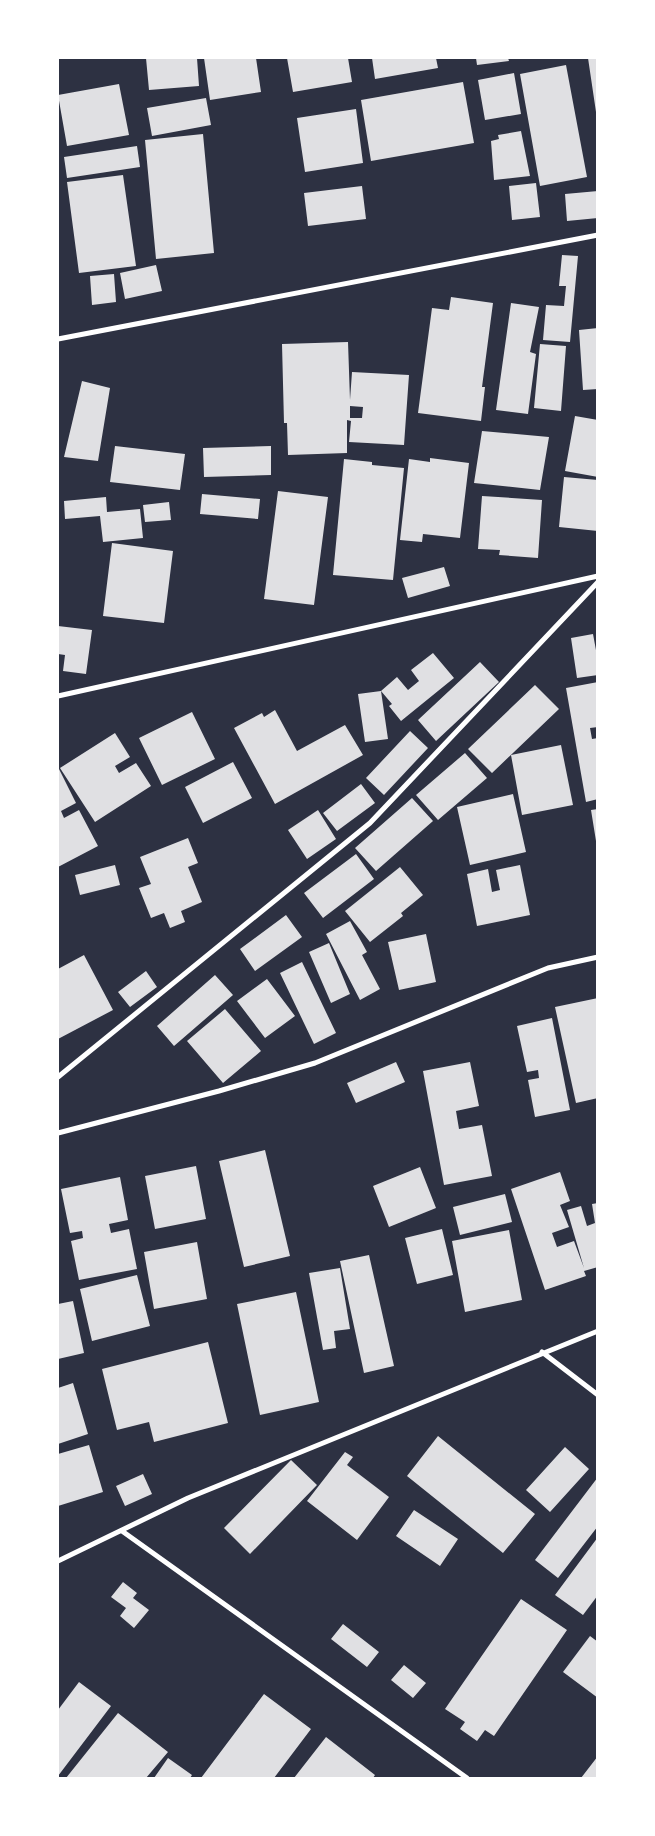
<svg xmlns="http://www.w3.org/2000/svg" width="655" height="1836" font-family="'Exo 2',sans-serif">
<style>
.building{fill:#e0e0e3;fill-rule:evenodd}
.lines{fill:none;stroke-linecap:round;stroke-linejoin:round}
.minor{stroke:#fff;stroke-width:5}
</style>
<rect width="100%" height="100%" fill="#2d3142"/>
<!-- building -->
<path class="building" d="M 146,58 L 197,58 L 199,86 L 149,90 Z
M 204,58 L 256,58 L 261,92 L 210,100 Z
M 287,58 L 348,58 L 352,82 L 293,92 Z
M 372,58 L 436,58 L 438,68 L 375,79 Z
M 476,58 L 508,58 L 509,61 L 477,65 Z
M 588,58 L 598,58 L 598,112 L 596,112 Z
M 566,65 L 587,177 L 540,186 L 520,74 Z
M 514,73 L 521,114 L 485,120 L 478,80 Z
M 463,82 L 474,143 L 371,161 L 361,100 Z
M 119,84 L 129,135 L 67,146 L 58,95 Z
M 206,98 L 211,125 L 152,136 L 147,108 Z
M 356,109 L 363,163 L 305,172 L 297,118 Z
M 521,131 L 530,176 L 494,180 L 491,141 L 499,139 L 498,135 Z
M 203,134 L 214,253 L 156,259 L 145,140 Z
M 137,146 L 140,167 L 67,178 L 64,157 Z
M 123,175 L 136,266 L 79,273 L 67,182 Z
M 536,183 L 540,217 L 512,220 L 509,186 Z
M 362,186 L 366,219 L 308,226 L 304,193 Z
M 598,191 L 598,218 L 567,221 L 565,194 Z
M 562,255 L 578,256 L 570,342 L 543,340 L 546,305 L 564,306 L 566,286 L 559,286 Z
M 156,265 L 162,291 L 125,299 L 120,273 Z
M 114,274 L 116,302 L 92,305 L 90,276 Z
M 451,297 L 493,303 L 482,387 L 485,387 L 481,421 L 418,413 L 432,308 L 449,310 Z
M 511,303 L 539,307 L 530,352 L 536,354 L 528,414 L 496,410 Z
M 598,328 L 598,389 L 583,390 L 579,330 Z
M 348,342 L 350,400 L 352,372 L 409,375 L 404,445 L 349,442 L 351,421 L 347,420 L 347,453 L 288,455 L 287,423 L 284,423 L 282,344 ZM 350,406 L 363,407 L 362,418 L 350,418 Z
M 540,344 L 566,346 L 561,411 L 534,408 Z
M 82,381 L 110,388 L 98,461 L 64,457 Z
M 575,416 L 598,420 L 598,477 L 565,471 Z
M 482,431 L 549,437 L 540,490 L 474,483 Z
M 115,446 L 185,454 L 180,490 L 110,482 Z
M 271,446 L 271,475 L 204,477 L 203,448 Z
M 430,458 L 469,463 L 460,538 L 423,534 L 422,542 L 400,540 L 409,459 L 430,462 Z
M 344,459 L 372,462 L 372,465 L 404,468 L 393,580 L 333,575 Z
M 564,477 L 598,480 L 598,531 L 559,527 Z
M 278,491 L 328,497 L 314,605 L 264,599 Z
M 202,494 L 260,499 L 258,519 L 200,514 Z
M 482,496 L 542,500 L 538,558 L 499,555 L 500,550 L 478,549 Z
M 106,497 L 107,512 L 140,509 L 143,538 L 103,542 L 100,516 L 65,519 L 64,501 Z
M 169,502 L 171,520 L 145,522 L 143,505 Z
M 112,543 L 173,551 L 164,623 L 103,616 Z
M 444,567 L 450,586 L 408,598 L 402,578 Z
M 58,626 L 92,630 L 86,674 L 63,671 L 65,655 L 58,654 Z
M 593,634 L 598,661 L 598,675 L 577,678 L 571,638 Z
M 433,653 L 454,678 L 401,721 L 389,706 L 392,704 L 381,691 L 397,677 L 408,690 L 419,681 L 411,670 Z
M 480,662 L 499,682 L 436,741 L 418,720 Z
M 598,682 L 598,727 L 590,728 L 592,739 L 598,738 L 598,799 L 586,802 L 566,688 Z
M 535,685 L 559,709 L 492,773 L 468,749 Z
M 381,691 L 388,739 L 365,742 L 358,694 Z
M 275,710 L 297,751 L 345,725 L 363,755 L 275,804 L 234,728 L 262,713 L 264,717 Z
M 192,712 L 215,759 L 162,785 L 139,738 Z
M 410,731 L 428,748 L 384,795 L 366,778 Z
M 115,733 L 130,757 L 115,766 L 119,773 L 136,763 L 151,786 L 95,822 L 60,768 Z
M 561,745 L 573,805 L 522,815 L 511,755 Z
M 465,753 L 487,778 L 438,820 L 416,795 Z
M 233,762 L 252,798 L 203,823 L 185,787 Z
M 58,767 L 76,803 L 61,811 L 64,818 L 79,810 L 98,846 L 58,867 Z
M 361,784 L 375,803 L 337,831 L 323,813 Z
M 513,794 L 526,852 L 470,865 L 457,807 Z
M 412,798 L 433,821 L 376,871 L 355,848 Z
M 598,809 L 598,841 L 596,841 L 591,810 Z
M 318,810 L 336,839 L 307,859 L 288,830 Z
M 188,838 L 198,863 L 188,867 L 202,902 L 181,911 L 185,922 L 170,928 L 164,913 L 151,918 L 139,888 L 151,884 L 140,857 Z
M 356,854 L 374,879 L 323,918 L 304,893 Z
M 115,865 L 120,885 L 80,895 L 75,875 Z
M 520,865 L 530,915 L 477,926 L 467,874 L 488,869 L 492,892 L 500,890 L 496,870 Z
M 400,867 L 423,895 L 401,913 L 403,916 L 370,942 L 345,911 Z
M 286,915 L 302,937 L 255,971 L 240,949 Z
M 350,921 L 367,952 L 362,955 L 380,989 L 360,1000 L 326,934 Z
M 426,934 L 436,982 L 399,990 L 388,942 Z
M 329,943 L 350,994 L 331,1003 L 309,952 Z
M 84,955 L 113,1010 L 58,1039 L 58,969 Z
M 302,962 L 336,1033 L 314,1044 L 280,973 Z
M 146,971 L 157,987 L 130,1007 L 118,992 Z
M 215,975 L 233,995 L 174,1046 L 157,1026 Z
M 267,979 L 295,1016 L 265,1038 L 237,1001 Z
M 598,998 L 598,1098 L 576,1103 L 555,1007 Z
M 225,1009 L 261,1051 L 223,1083 L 187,1041 Z
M 552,1018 L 570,1110 L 535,1117 L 528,1080 L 539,1078 L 538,1070 L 527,1072 L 517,1026 Z
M 396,1062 L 405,1082 L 356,1103 L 347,1083 Z
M 470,1062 L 479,1106 L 456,1111 L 459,1129 L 482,1125 L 492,1176 L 444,1185 L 423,1071 Z
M 265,1150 L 290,1256 L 244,1267 L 219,1161 Z
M 196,1166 L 206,1219 L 155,1229 L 145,1176 Z
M 420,1167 L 436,1208 L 389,1227 L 373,1186 Z
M 560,1172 L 570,1201 L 560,1205 L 569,1227 L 552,1233 L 557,1247 L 574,1241 L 584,1268 L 567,1210 L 581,1206 L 587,1226 L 595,1223 L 592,1204 L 598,1203 L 598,1267 L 584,1271 L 586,1276 L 545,1290 L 511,1189 Z
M 120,1177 L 128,1220 L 109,1224 L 111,1233 L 129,1229 L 137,1269 L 79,1280 L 71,1241 L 83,1238 L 82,1231 L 70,1233 L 61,1189 Z
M 505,1194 L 512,1222 L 460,1235 L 453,1207 Z
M 442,1229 L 453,1275 L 417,1284 L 405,1238 Z
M 509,1230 L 522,1300 L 465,1312 L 452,1241 Z
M 197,1242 L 207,1299 L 154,1309 L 144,1252 Z
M 369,1255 L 394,1366 L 364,1373 L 340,1261 Z
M 340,1268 L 350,1329 L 334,1331 L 336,1348 L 323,1350 L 309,1273 Z
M 137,1275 L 150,1326 L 92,1341 L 80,1289 Z
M 296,1292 L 319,1402 L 260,1415 L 237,1304 Z
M 73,1301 L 84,1353 L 58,1359 L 58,1304 Z
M 208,1342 L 228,1423 L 154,1442 L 149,1422 L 117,1430 L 102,1369 Z
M 73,1383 L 88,1434 L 58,1444 L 58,1388 Z
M 438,1436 L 535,1514 L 503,1553 L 407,1476 Z
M 89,1445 L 103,1492 L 58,1506 L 58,1454 Z
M 565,1447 L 589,1469 L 550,1512 L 526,1490 Z
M 345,1452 L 353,1457 L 347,1465 L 389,1497 L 357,1540 L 307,1501 Z
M 291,1460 L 317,1485 L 250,1554 L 224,1528 Z
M 143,1474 L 152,1494 L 125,1506 L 116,1486 Z
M 598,1477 L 598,1526 L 558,1578 L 535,1560 Z
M 414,1510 L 458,1539 L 440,1566 L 396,1536 Z
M 598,1537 L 598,1595 L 583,1615 L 555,1595 Z
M 123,1582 L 137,1593 L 133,1598 L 149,1610 L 134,1628 L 120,1616 L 126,1608 L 111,1597 Z
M 521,1599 L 567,1630 L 494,1736 L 485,1730 L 477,1741 L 460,1729 L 465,1722 L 445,1709 Z
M 343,1624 L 379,1652 L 367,1667 L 331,1639 Z
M 590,1636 L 598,1642 L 598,1698 L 563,1672 Z
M 404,1665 L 426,1683 L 413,1698 L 391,1680 Z
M 79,1682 L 111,1706 L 58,1776 L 58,1710 Z
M 264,1694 L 311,1729 L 274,1778 L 201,1778 Z
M 118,1713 L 168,1752 L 146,1778 L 66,1778 Z
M 326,1737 L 375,1775 L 373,1778 L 294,1778 Z
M 598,1756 L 598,1778 L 581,1778 Z
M 168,1758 L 192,1775 L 190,1778 L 154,1778 Z"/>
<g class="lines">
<!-- minor -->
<path class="minor" d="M 58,339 L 598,235
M 58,696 L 598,576
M 58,1077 L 370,823 L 598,582
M 58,1133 L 219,1091 L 315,1063 L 548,968 L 598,957
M 542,1352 L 598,1395
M 122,1531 L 467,1778
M 58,1561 L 188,1498 L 598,1331"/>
</g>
<!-- border -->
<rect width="655" height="1836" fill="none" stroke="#ffffff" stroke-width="118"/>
</svg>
